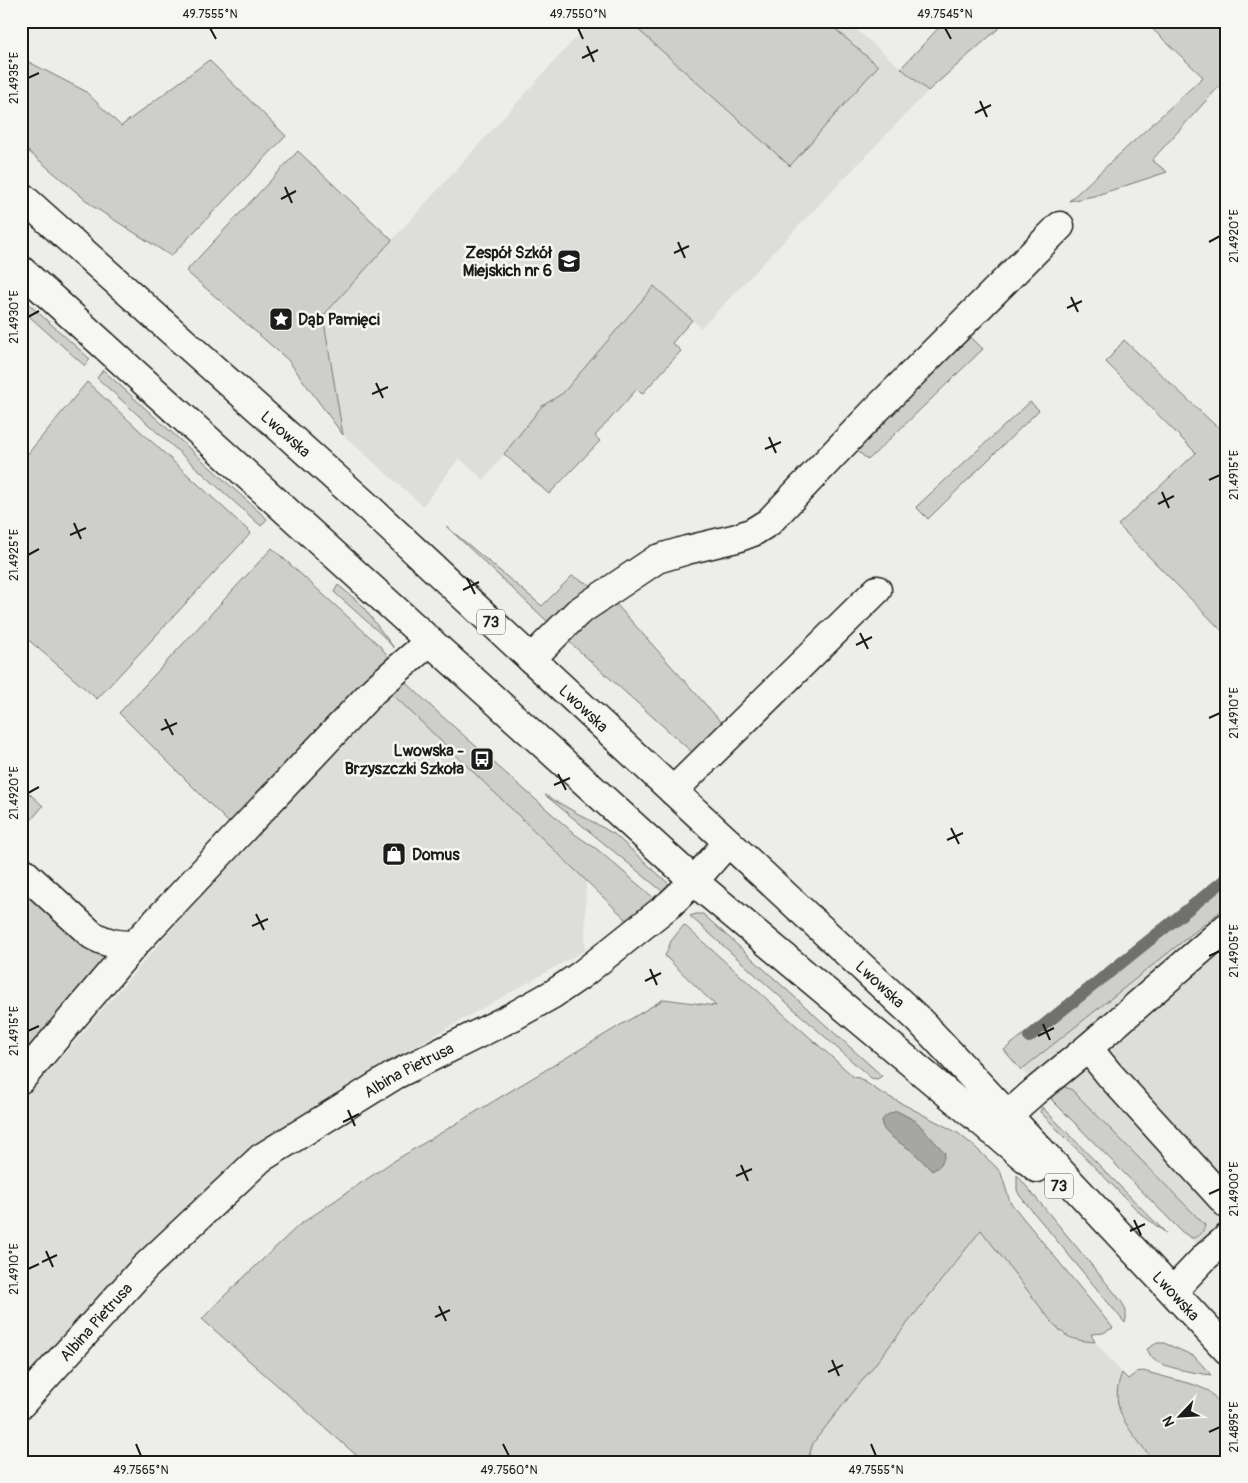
<svg xmlns="http://www.w3.org/2000/svg" width="1248" height="1483" font-family="Pangolin,sans-serif">
<style>
.built{fill:#ddddda}
.green{fill:#cececb;stroke:#757574}
.water{fill:#a6a6a3;stroke:#6f6f6d}
.lines{fill:none;stroke-linecap:round;stroke-linejoin:round}
.stream{stroke:#6f6f6d;stroke-width:12}
.minor-casing{stroke:#1c1c1c;stroke-width:31}
.major-casing{stroke:#1c1c1c;stroke-width:31}
.minor{stroke:#f6f6f2;stroke-width:28}
.major{stroke:#f6f6f2;stroke-width:28}
.ticks{fill:none;stroke:#1c1c1c;stroke-width:2}
.labels{text-anchor:middle;stroke-width:5;stroke-linejoin:round;paint-order:stroke}
.shield{fill:#f6f6f2;stroke:#5d5d5c;stroke-width:1}
.shield-label{font-size:15px;font-weight:bold;fill:#1c1c1c}
.poi-label{font-size:16px;font-weight:bold;fill:#1c1c1c;stroke:#f6f6f2;text-anchor:end}
.street-label{font-size:16px;fill:#1c1c1c;stroke:#f6f6f2}
.neatline{fill:none;stroke:#1c1c1c;stroke-width:2}
.ticks-label{font-size:12px;text-anchor:middle;fill:#1c1c1c}
</style>
<rect width="100%" height="100%" fill="#edede9"/>
<filter id="ink" filterUnits="userSpaceOnUse"><feTurbulence type="fractalNoise" baseFrequency=".02" numOctaves="2"/><feDisplacementMap in="SourceGraphic" scale="10" xChannelSelector="R" yChannelSelector="G"/><feConvolveMatrix kernelMatrix="1 2 1 2 8 2 1 2 1" color-interpolation-filters="sRGB"/></filter>
<g filter="url(#ink)">
<!-- built -->
<path class="built" d="M 591,21 L 846,21 L 928,91 L 701,328 L 654,286 L 563,393 L 542,406 L 484,480 L 459,458 L 423,506 L 343,435 L 323,316 Z
M 387,689 L 586,880 L 585,950 L 344,1087 L 240,1158 L 153,1241 L 21,1385 L 21,1101 L 48,1073 L 184,915 Z
M 1227,906 L 1227,1267 L 1182,1232 L 1021,1070 Z
M 981,1229 L 1051,1321 L 1063,1334 L 1077,1341 L 1095,1342 L 1122,1373 L 1117,1385 L 1120,1414 L 1154,1462 L 807,1462 L 813,1443 Z"/>
<!-- green -->
<path class="green" d="M 636,21 L 826,21 L 878,66 L 790,166 L 633,25 Z
M 945,21 L 1007,21 L 928,91 L 901,68 Z
M 1144,21 L 1227,21 L 1227,83 L 1224,81 L 1152,160 L 1167,172 L 1094,196 L 1069,201 L 1203,77 Z
M 21,58 L 85,91 L 121,126 L 209,60 L 286,136 L 171,256 L 94,207 L 21,145 Z
M 298,151 L 392,240 L 323,316 L 343,435 L 288,360 L 186,271 Z
M 654,286 L 692,320 L 672,343 L 681,351 L 642,394 L 637,389 L 595,436 L 600,441 L 549,494 L 504,454 L 542,406 L 563,393 Z
M 21,297 L 90,359 L 85,366 L 21,309 Z
M 965,331 L 983,349 L 868,460 L 853,447 Z
M 1124,340 L 1215,425 L 1227,431 L 1227,636 L 1118,525 L 1196,453 L 1106,362 Z
M 103,370 L 267,519 L 261,526 L 97,378 Z
M 87,382 L 251,533 L 97,699 L 24,636 L 21,638 L 21,462 Z
M 1030,402 L 1039,410 L 928,519 L 916,507 Z
M 446,526 L 542,606 L 572,576 L 595,587 L 563,614 L 548,622 Z
M 272,548 L 380,646 L 390,659 L 233,827 L 119,713 Z
M 338,585 L 361,604 L 394,648 L 382,635 L 334,592 Z
M 609,596 L 722,723 L 693,753 L 566,639 Z
M 395,682 L 406,682 L 435,710 L 478,748 L 473,755 L 487,768 L 493,762 L 576,835 L 598,850 L 655,899 L 629,922 L 387,689 Z
M 21,786 L 43,806 L 21,832 Z
M 545,795 L 614,834 L 669,884 L 662,891 Z
M 1227,871 L 1227,906 L 1021,1070 L 1004,1050 Z
M 21,881 L 112,952 L 21,1063 Z
M 696,914 L 703,914 L 882,1076 L 877,1079 L 871,1078 L 863,1071 L 690,916 Z
M 684,925 L 854,1077 L 859,1078 L 880,1092 L 958,1133 L 976,1148 L 996,1167 L 1001,1173 L 1010,1202 L 1113,1328 L 1103,1333 L 1091,1334 L 1095,1342 C 1072,1340 1067,1339 1051,1321 L 981,1230 L 813,1443 L 807,1462 L 364,1462 L 202,1319 L 221,1299 L 299,1225 L 389,1164 L 664,999 L 716,1006 L 665,956 L 671,941 Z
M 1065,1087 L 1072,1090 L 1205,1225 C 1203,1233 1200,1237 1192,1238 L 1182,1232 L 1060,1108 L 1052,1100 L 1051,1094 L 1057,1089 Z
M 1042,1107 L 1166,1233 L 1141,1214 L 1040,1112 Z
M 1017,1175 L 1118,1297 C 1125,1306 1128,1312 1125,1323 L 1020,1196 L 1017,1190 Z
M 1157,1343 L 1164,1343 L 1194,1356 L 1211,1375 C 1196,1373 1164,1368 1153,1359 C 1150,1356 1149,1352 1147,1349 Z
M 1143,1371 L 1195,1385 L 1209,1391 L 1227,1411 L 1227,1462 L 1154,1462 C 1133,1432 1106,1411 1122,1373 L 1128,1379 L 1137,1372 Z"/>
<!-- water -->
<path class="water" d="M 897,1111 L 916,1121 L 945,1153 C 943,1163 941,1166 932,1171 C 925,1164 919,1157 912,1151 C 898,1141 861,1122 897,1111 Z"/>
<g class="lines">
<!-- stream -->
<path class="stream" d="M 1029,1037 L 1227,878"/>
<!-- minor casing -->
<g class="minor-casing">
<g id="minor">
<path d="M 531,659 L 578,612 L 657,559 L 687,550 L 737,538 L 753,532 L 769,522 L 874,412 L 1060,226"/>
<path d="M 673,791 L 877,590"/>
<path d="M 21,870 L 92,935 C 106,943 117,945 134,945"/>
<path d="M 1088,1048 L 1109,1074 L 1227,1204"/>
<path d="M 21,1079 L 134,945 L 374,690 L 430,641"/>
<path d="M 991,1130 L 1034,1092 L 1088,1048 L 1227,927"/>
<path d="M 1173,1291 L 1205,1257 L 1227,1238"/>
<path id="s1" d="M 21,1404 L 144,1268 L 261,1158 L 395,1075 L 512,1017 L 553,994 L 581,975 L 670,904 L 694,881 L 728,842"/>
</g>
</g>
<!-- major casing -->
<g class="major-casing">
<g id="major">
<path id="s2" d="M 21,196 L 368,507 L 918,1019 L 1227,1350"/>
<path d="M 21,270 L 703,889 L 1037,1168"/>
</g>
</g>
<!-- minor -->
<use href="#minor" class="minor"/>
<!-- major -->
<use href="#major" class="major"/>
</g>
</g>
<!-- ticks -->
<path class="ticks" d="M 210,28 L 216,39M 578,28 L 583,39M 945,28 L 951,39M 587,46 L 594,62M 582,58 L 598,50M 28,78 L 39,73M 980,101 L 987,117M 975,113 L 991,105M 285,187 L 292,203M 281,199 L 296,191M 678,242 L 685,258M 1209,242 L 1220,236M 674,253 L 689,246M 1071,297 L 1078,312M 1067,308 L 1082,301M 28,317 L 39,311M 376,383 L 383,398M 372,394 L 388,387M 769,437 L 776,453M 765,449 L 781,442M 1209,480 L 1220,475M 1162,492 L 1169,508M 1158,504 L 1174,496M 74,523 L 81,539M 70,535 L 86,528M 28,555 L 39,549M 467,578 L 475,594M 463,590 L 479,582M 860,633 L 868,649M 856,645 L 872,637M 1209,718 L 1220,713M 165,719 L 173,735M 161,730 L 177,723M 558,774 L 566,790M 554,785 L 570,778M 28,793 L 39,787M 951,828 L 959,844M 947,840 L 963,833M 256,914 L 264,930M 252,926 L 268,919M 1209,956 L 1220,951M 650,969 L 657,985M 645,981 L 661,973M 1043,1024 L 1050,1040M 28,1031 L 39,1026M 1038,1036 L 1054,1028M 348,1110 L 355,1126M 343,1122 L 359,1114M 741,1165 L 748,1181M 736,1176 L 752,1169M 1209,1194 L 1220,1189M 1134,1220 L 1141,1235M 1130,1231 L 1145,1224M 46,1251 L 53,1267M 42,1262 L 57,1255M 28,1269 L 39,1264M 439,1306 L 446,1321M 435,1317 L 450,1310M 832,1360 L 839,1376M 828,1372 L 843,1365M 1209,1432 L 1220,1427M 136,1444 L 141,1456M 503,1444 L 509,1456M 871,1444 L 876,1456"/>
<!-- icons -->
<defs>
<g id="school-square" transform="scale(1.25)"><rect x="-9" y="-9" width="18" height="18" rx="4" fill="#1c1c1c" stroke="#f6f6f2"/><path d="M0-5L7-2L0 1L-7-2ZM-4 1L0 2.5L4 1V4Q0 6-4 4Z" fill="#fff"/></g>
<g id="sight-square" transform="scale(1.25)"><rect x="-9" y="-9" width="18" height="18" rx="4" fill="#1c1c1c" stroke="#f6f6f2"/><path d="M0-6L1.8-2.2L6-1.7L2.9 1.2L3.7 5.4L0 3.3L-3.7 5.4L-2.9 1.2L-6-1.7L-1.8-2.2Z" fill="#fff"/></g>
<g id="bus-square" transform="scale(1.25)"><rect x="-9" y="-9" width="18" height="18" rx="4" fill="#1c1c1c" stroke="#f6f6f2"/><path d="M-5-6H5V4H4V6H2V4H-2V6H-4V4H-5ZM-3.5-4V0h7V-4ZM-3.5 1.2v1.5H-2V1.2ZM2 1.2v1.5H3.5V1.2Z" fill="#fff"/></g>
<g id="shop-square" transform="scale(1.25)"><rect x="-9" y="-9" width="18" height="18" rx="4" fill="#1c1c1c" stroke="#f6f6f2"/><path d="M-5-2.5h2.3a2.7 3.5 0 0 1 5.4 0H5L5.5 6h-11ZM-1.5-2.5h3a1.5 2.3 0 0 0-3 0Z" fill="#fff"/></g>
</defs>
<g fill-rule="evenodd">
<use href="#school-square" x="569" y="261"/>
<use href="#sight-square" x="281" y="319"/>
<use href="#bus-square" x="482" y="759"/>
<use href="#shop-square" x="394" y="854"/>
</g>
<g class="labels">
<!-- shield labels -->
<g class="shield">
<rect x="477" y="609.5" width="28" height="25" rx="4"/>
<rect x="1045" y="1173.5" width="28" height="25" rx="4"/>
</g>
<g class="shield-label">
<text x="491" y="627">73</text>
<text x="1059" y="1191">73</text>
</g>
<!-- poi labels -->
<g class="poi-label">
<text x="552" y="258">Zespół Szkół<tspan x="552" dy="18">Miejskich nr 6</tspan></text>
<text x="298" y="325" text-anchor="start">Dąb Pamięci</text>
<text x="464" y="756">Lwowska -<tspan x="464" dy="18">Brzyszczki Szkoła</tspan></text>
<text x="412" y="860" text-anchor="start">Domus</text>
</g>
<!-- street labels -->
<g class="street-label">
<text dy="6" stroke="none"><textPath href="#s2" startOffset="356">Lwowska</textPath></text>
<text dy="6" stroke="none"><textPath href="#s2" startOffset="761">Lwowska</textPath></text>
<text dy="6" stroke="none"><textPath href="#s2" startOffset="1166">Lwowska</textPath></text>
<text dy="6" stroke="none"><textPath href="#s1" startOffset="516">Albina Pietrusa</textPath></text>
<text dy="6" stroke="none"><textPath href="#s2" startOffset="1596">Lwowska</textPath></text>
<text dy="6" stroke="none"><textPath href="#s1" startOffset="111">Albina Pietrusa</textPath></text>
</g>
</g>
<!-- margin -->
<rect width="1248" height="1483" fill="none" stroke="#f6f6f2" stroke-width="55"/>
<!-- north arrow -->
<g transform="translate(1180 1416) rotate(245)" stroke="#f6f6f2" stroke-width="4" paint-order="stroke">
<path d="M0-4L9 19L0 12L-9 19Z" fill="#1c1c1c"/>
<text y="-8" font-size="14" font-weight="bold" text-anchor="middle" fill="#1c1c1c">N</text>
</g>
<rect x="28" y="28" width="1192" height="1428" class="neatline"/>
<g class="ticks-label">
<text x="210" y="18">49.7555°N</text>
<text x="578" y="18">49.7550°N</text>
<text x="945" y="18">49.7545°N</text>
<text transform="translate(14 78) rotate(-90)" y="4">21.4935°E</text>
<text transform="translate(1234 236) rotate(-90)" y="4">21.4920°E</text>
<text transform="translate(14 317) rotate(-90)" y="4">21.4930°E</text>
<text transform="translate(1234 475) rotate(-90)" y="4">21.4915°E</text>
<text transform="translate(14 555) rotate(-90)" y="4">21.4925°E</text>
<text transform="translate(1234 713) rotate(-90)" y="4">21.4910°E</text>
<text transform="translate(14 793) rotate(-90)" y="4">21.4920°E</text>
<text transform="translate(1234 951) rotate(-90)" y="4">21.4905°E</text>
<text transform="translate(14 1031) rotate(-90)" y="4">21.4915°E</text>
<text transform="translate(1234 1189) rotate(-90)" y="4">21.4900°E</text>
<text transform="translate(14 1269) rotate(-90)" y="4">21.4910°E</text>
<text transform="translate(1234 1427) rotate(-90)" y="4">21.4895°E</text>
<text x="141" y="1474">49.7565°N</text>
<text x="509" y="1474">49.7560°N</text>
<text x="876" y="1474">49.7555°N</text>
</g>
</svg>
